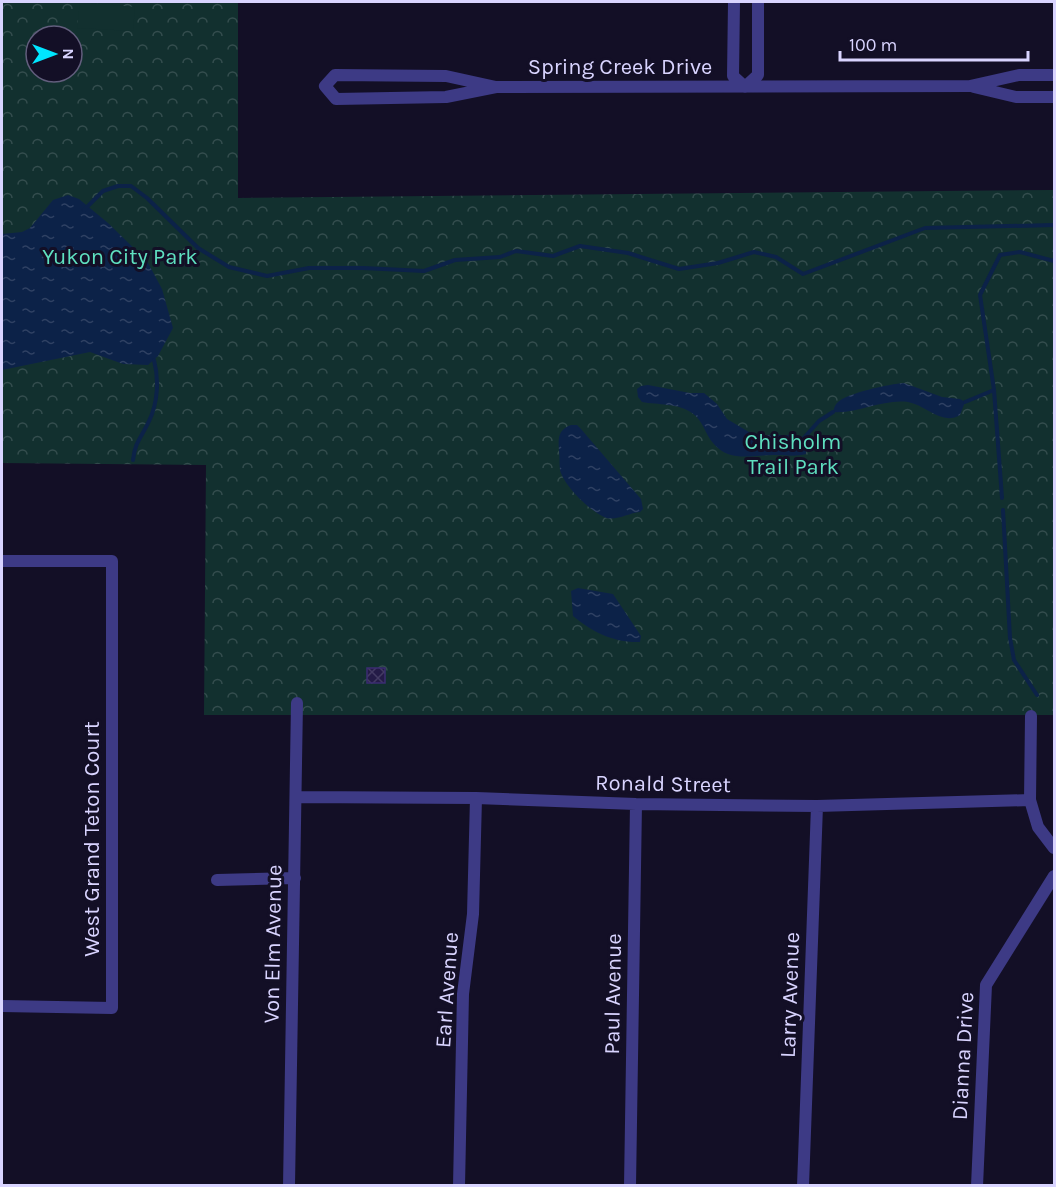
<svg xmlns="http://www.w3.org/2000/svg" width="1056" height="1187" font-family="Karla,sans-serif">
<style>
.park{fill:url(#park-crowns);fill-rule:evenodd}
.pitch{fill:#12302f}
.water{fill:url(#water-ripples)}
.lines{fill:none;stroke-linecap:round;stroke-linejoin:round}
.stream{stroke:#0c2248;stroke-width:4}
.building{fill:url(#building-cross-hatch);stroke:#3b2d73;stroke-width:1.5}
.street{stroke:#3d3a85;stroke-width:12}
.labels{text-anchor:middle;stroke-width:6;stroke-linejoin:round;paint-order:stroke}
.street-label{font-size:22px;fill:#d9d4ff;stroke:#130f26}
.park-label{font-size:22px;fill:#5fe0c0;stroke:#130f26}
</style>
<defs>
<pattern id="park-crowns" width="20" height="18" patternUnits="userSpaceOnUse" patternTransform="scale(1.5)"><rect width="20" height="18" fill="#12302f"/><path d="M2 6a3 3 0 1 1 6 0M12 15a3 3 0 1 1 6 0" fill="none" stroke="#344d4e"/></pattern>
<pattern id="water-ripples" width="26" height="14" patternUnits="userSpaceOnUse" patternTransform="scale(1.5)"><rect width="26" height="14" fill="#0c2248"/><path d="M2 4q2-2 4 0t4 0M15 11q2-2 4 0t4 0" fill="none" stroke="#2f4163"/></pattern>
<pattern id="building-cross-hatch" width="8" height="8" patternUnits="userSpaceOnUse" patternTransform="scale(1.5)"><rect width="8" height="8" fill="#241b47"/><path d="M0 0l8 8M0 8l8-8" fill="none" stroke="#433b63"/></pattern>
</defs>
<rect width="100%" height="100%" fill="#130f26"/>
<!-- park -->
<path class="park" d="M 2,2 L 238,2 L 238,198 L 1054,190 L 1054,715 L 204,715 L 206,465 L 2,463 ZM 36,36 L 72,36 L 72,72 L 36,72 Z"/>
<!-- pitch -->
<path class="pitch" d="M 80,2 L 135,7 L 133,31 L 77,28 Z"/>
<!-- water -->
<path class="water" d="M 68,195 L 79,199 L 108,223 L 147,261 L 162,289 L 173,328 L 158,356 L 148,365 L 123,364 L 90,352 L 2,370 L 2,234 L 22,232 L 30,228 L 53,200 Z
M 904,383 L 942,397 L 960,399 L 965,402 L 960,415 C 942,426 926,405 908,402 C 882,399 858,414 833,412 C 834,408 835,405 837,403 C 846,393 890,384 904,383 Z
M 648,385 L 690,393 L 704,393 L 717,404 L 727,419 L 754,435 L 795,435 L 807,442 L 806,454 C 796,457 785,455 774,455 C 753,455 729,463 713,443 C 705,434 703,420 692,413 C 678,403 658,405 642,402 L 638,397 L 637,389 L 641,386 Z
M 571,425 L 577,425 L 581,429 L 641,499 L 643,509 L 640,512 C 628,513 615,522 604,517 C 589,510 564,486 560,470 C 559,464 560,457 559,451 C 558,438 558,430 571,425 Z
M 578,588 L 613,594 L 641,636 L 640,642 C 614,643 592,632 573,616 L 571,591 Z"/>
<g class="lines">
<!-- stream -->
<path class="stream" d="M 84,210 L 103,191 L 118,186 L 131,186 L 147,198 L 198,248 L 229,267 L 267,276 L 309,268 L 363,268 L 424,271 L 455,260 L 500,257 L 516,251 L 553,256 L 580,246 L 628,253 L 679,269 L 718,263 L 754,252 L 776,257 L 803,274 L 925,228 L 1054,225
M 965,402 L 994,390
M 802,440 L 819,421 L 833,412
M 133,460 C 135,441 142,437 149,421 C 158,403 159,379 154,360
M 1002,498 L 994,390 L 980,295 L 1000,255 L 1020,252 L 1054,261
M 1003,510 L 1010,638 L 1014,660 L 1037,695"/>
</g>
<!-- building -->
<path class="building" d="M 367,668 L 385,668 L 385,683 L 367,683 Z"/>
<g class="lines">
<!-- street -->
<path class="street" d="M 734,2 L 733,76 L 745,87 L 758,75 L 758,2
M 496,87 L 446,76 L 335,75 L 325,86 L 336,99 L 446,97 L 496,87 L 970,86 L 1019,75 L 1054,75
M 974,87 L 1016,97 L 1054,97
M 2,561 L 112,561 L 112,1008 L 2,1006
M 1031,716 L 1030,800 L 1038,827 L 1054,848
M 296,797 L 476,798 L 636,804 L 817,806 L 1030,800
M 217,880 L 295,878
M 289,1186 L 297,703
M 459,1186 L 463,994 L 473,914 L 476,798
M 630,1186 L 636,804
M 803,1186 L 817,806
M 977,1186 L 986,985 L 1054,876"/>
</g>
<g class="labels">
<!-- street labels -->
<g class="street-label">
<text x="620" y="74">Spring Creek Drive</text>
<text transform="translate(663 783) rotate(1)" y="8">Ronald Street</text>
<text transform="translate(91 839) rotate(-90)" y="8">West Grand Teton Court</text>
<text transform="translate(272 944) rotate(-89)" y="8">Von Elm Avenue</text>
<text transform="translate(446 990) rotate(-86)" y="8">Earl Avenue</text>
<text transform="translate(612 994) rotate(-89)" y="8">Paul Avenue</text>
<text transform="translate(789 995) rotate(-88)" y="8">Larry Avenue</text>
<text transform="translate(962 1056) rotate(-87)" y="8">Dianna Drive</text>
</g>
<!-- park labels -->
<g class="park-label">
<text x="120" y="264">Yukon City Park</text>
<text x="793" y="449">Chisholm<tspan x="793" dy="25">Trail Park</tspan></text>
</g>
</g>
<!-- border -->
<rect width="1056" height="1187" fill="none" stroke="#d9d4ff" stroke-width="6"/>
<!-- north arrow -->
<g transform="translate(54 54) rotate(90)"><circle r="28" fill="#130f26" stroke="#625e7d" stroke-width="1.5"/>
<path d="M0-4.5L10 22L0 15L-10 22Z" fill="#00e5ff"/>
<text y="-9" font-size="16" font-weight="bold" text-anchor="middle" fill="#d9d4ff">N</text>
</g>
<!-- scale -->
<path d="M840 51v9h188v-9" fill="none" stroke="#d9d4ff" stroke-width="3"/>
<text x="849" y="51" font-size="18" fill="#d9d4ff" stroke="#130f26" stroke-width="4.5" paint-order="stroke">100 m</text>
</svg>
